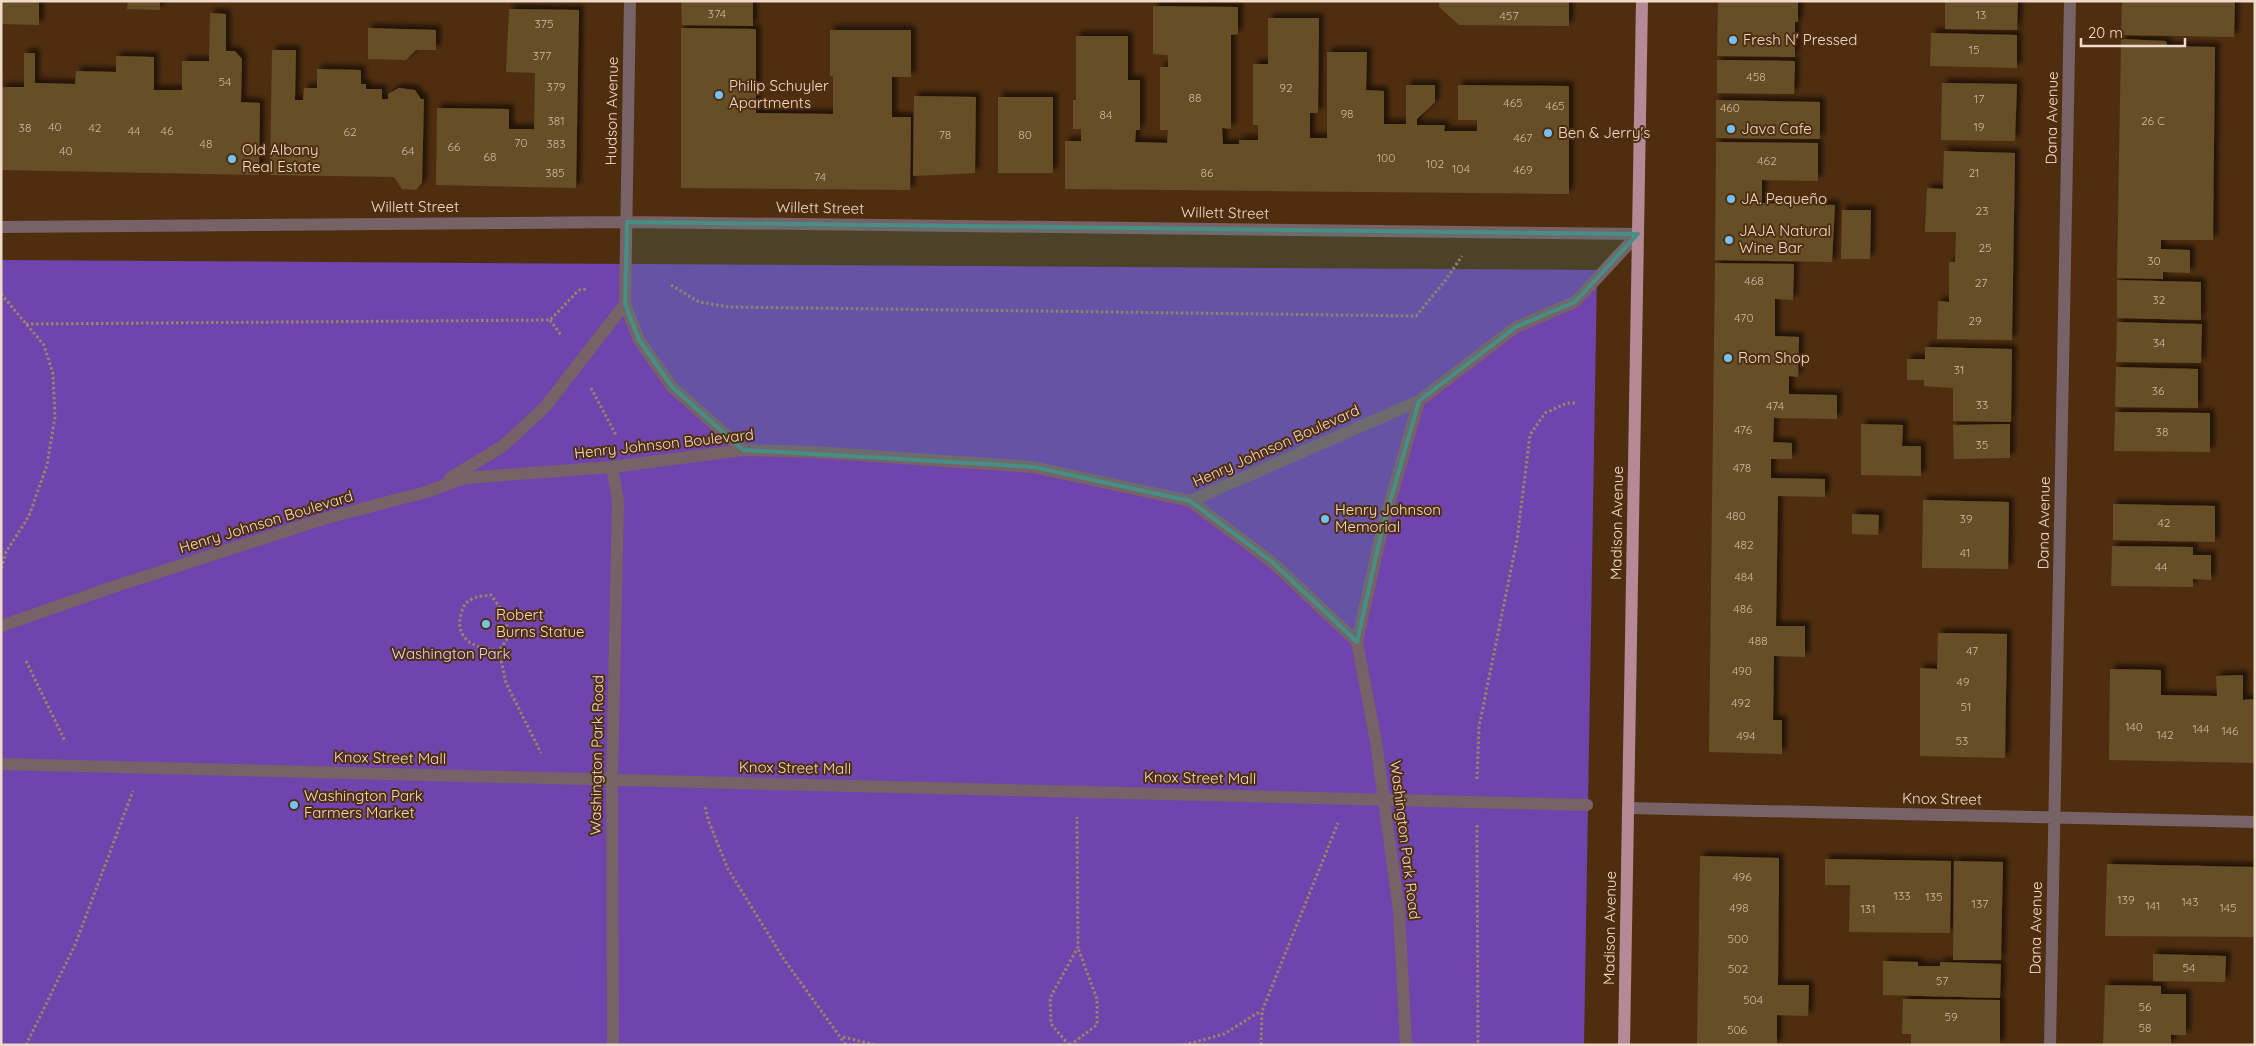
<svg xmlns="http://www.w3.org/2000/svg" width="2256" height="1046" font-family="Quicksand,sans-serif">
<style>
.green{fill:#7044ad}
.building{fill:#664f27;filter:url(#shadow)}
.lines{fill:none;stroke-linecap:round;stroke-linejoin:round}
.path{stroke:#9d816a;stroke-width:3;stroke-dasharray:2.5 2.5;stroke-linecap:butt}
.minor{stroke:#776268;stroke-width:12}
.major{stroke:#b58a96;stroke-width:12}
.marked{fill:#478f85;fill-opacity:0.2;stroke:#478f85;stroke-width:4;stroke-linejoin:round}
.poi-dot{fill:#73c1f5;stroke:#4f2e10;stroke-width:2}
.labels{text-anchor:middle;stroke-width:4;stroke-linejoin:round;paint-order:stroke}
.number-label{font-size:12px;fill:#ceb8a1}
.poi-label{font-size:15px;fill:#f0dbca;stroke:#4f2e10;text-anchor:start}
.street-label{font-size:15px;fill:#f0dbca;stroke:#4f2e10}
.park-label{font-size:15px;fill:#e0d8f4;stroke:#4f2e10}
</style>
<defs>
<filter id="shadow"><feDropShadow dx="4.5" dy="-4.5" stdDeviation="2.5" flood-color="#0009"/></filter>
</defs>
<rect width="100%" height="100%" fill="#4f2e10"/>
<!-- green -->
<path class="green" d="M 1,260 L 1597,270 L 1584,1045 L 1,1045 Z"/>
<!-- building -->
<path class="building" d="M 1,1 L 39,1 L 39,25 L 1,24 Z
M 128,1 L 160,1 L 160,10 L 127,9 Z
M 681,1 L 753,1 L 753,26 L 682,25 Z
M 1439,1 L 1569,1 L 1569,26 L 1459,25 L 1439,7 Z
M 1718,1 L 1798,1 L 1798,22 L 1795,22 L 1795,57 L 1717,56 Z
M 1945,1 L 2018,1 L 2017,30 L 1945,29 Z
M 2122,1 L 2235,1 L 2234,37 L 2121,35 Z
M 1153,6 L 1238,7 L 1238,34 L 1231,35 L 1231,129 L 1222,128 L 1223,144 L 1239,144 L 1239,140 L 1258,140 L 1258,125 L 1253,125 L 1253,64 L 1268,64 L 1268,18 L 1319,18 L 1318,113 L 1310,113 L 1310,138 L 1327,138 L 1327,52 L 1367,52 L 1366,90 L 1384,91 L 1384,124 L 1406,124 L 1406,85 L 1435,85 L 1435,102 L 1417,119 L 1417,125 L 1445,125 L 1444,131 L 1477,131 L 1477,120 L 1458,120 L 1458,85 L 1569,86 L 1569,194 L 1065,189 L 1065,141 L 1081,141 L 1081,129 L 1073,129 L 1073,100 L 1076,100 L 1076,36 L 1128,36 L 1128,80 L 1140,80 L 1140,130 L 1136,130 L 1135,142 L 1167,143 L 1168,130 L 1160,130 L 1160,67 L 1168,67 L 1168,55 L 1153,54 Z
M 509,9 L 579,10 L 576,188 L 436,185 L 437,108 L 509,109 L 509,129 L 534,129 L 535,73 L 506,72 Z
M 210,13 L 226,14 L 226,51 L 235,51 L 242,59 L 241,102 L 260,103 L 259,175 L 1,170 L 1,87 L 24,87 L 24,53 L 35,53 L 35,83 L 75,84 L 76,71 L 116,72 L 116,56 L 154,57 L 154,90 L 182,90 L 182,61 L 209,61 Z
M 368,28 L 436,30 L 436,50 L 416,50 L 406,60 L 368,59 Z
M 681,28 L 756,29 L 756,113 L 833,114 L 833,76 L 830,76 L 830,30 L 911,30 L 911,77 L 892,77 L 892,117 L 911,117 L 910,190 L 681,188 Z
M 1931,33 L 2017,35 L 2017,68 L 1930,66 Z
M 2121,39 L 2166,41 L 2167,46 L 2215,47 L 2213,240 L 2161,240 L 2161,249 L 2190,250 L 2190,273 L 2163,272 L 2163,279 L 2117,278 Z
M 272,50 L 296,50 L 295,100 L 303,100 L 304,88 L 317,88 L 317,69 L 361,70 L 361,84 L 366,84 L 366,89 L 382,89 L 382,99 L 388,99 L 388,94 L 399,88 L 415,90 L 421,99 L 424,99 L 422,183 L 416,190 L 402,189 L 394,177 L 270,175 Z
M 1717,60 L 1795,61 L 1794,94 L 1717,93 Z
M 1942,83 L 2017,84 L 2015,141 L 1941,140 Z
M 914,96 L 976,97 L 975,173 L 913,176 Z
M 998,97 L 1053,97 L 1053,173 L 998,173 Z
M 1716,100 L 1820,102 L 1820,139 L 1716,138 Z
M 1716,142 L 1818,143 L 1818,181 L 1762,180 L 1762,203 L 1835,205 L 1832,262 L 1715,260 Z
M 1944,151 L 2015,153 L 2012,340 L 1937,339 L 1938,301 L 1949,302 L 1949,262 L 1955,262 L 1956,232 L 1925,232 L 1927,188 L 1943,189 Z
M 1842,210 L 1871,210 L 1870,259 L 1841,259 Z
M 1715,263 L 1794,264 L 1793,300 L 1775,299 L 1775,336 L 1799,337 L 1798,377 L 1789,376 L 1789,394 L 1837,395 L 1837,419 L 1774,418 L 1773,442 L 1792,443 L 1792,459 L 1771,459 L 1771,478 L 1825,479 L 1825,497 L 1778,496 L 1776,626 L 1805,626 L 1805,657 L 1774,656 L 1773,720 L 1782,720 L 1782,754 L 1709,752 Z
M 2117,280 L 2201,282 L 2201,320 L 2117,318 Z
M 2117,322 L 2202,324 L 2201,363 L 2116,362 Z
M 1925,347 L 2012,349 L 2011,422 L 1953,421 L 1953,388 L 1924,386 L 1924,380 L 1907,380 L 1907,359 L 1925,359 Z
M 2116,367 L 2198,369 L 2198,408 L 2115,407 Z
M 2115,412 L 2210,413 L 2210,452 L 2114,451 Z
M 1861,424 L 1903,425 L 1902,446 L 1921,446 L 1921,476 L 1861,475 Z
M 2010,424 L 2010,458 L 1954,459 L 1953,425 Z
M 1923,500 L 2009,502 L 2008,569 L 1922,568 Z
M 2113,504 L 2215,506 L 2215,542 L 2113,540 Z
M 1852,514 L 1879,515 L 1878,535 L 1852,534 Z
M 2112,546 L 2193,547 L 2193,555 L 2211,555 L 2211,580 L 2193,579 L 2193,587 L 2111,586 Z
M 1938,633 L 2007,634 L 2005,758 L 1920,756 L 1920,668 L 1937,669 Z
M 2110,669 L 2161,670 L 2161,695 L 2217,696 L 2216,676 L 2243,675 L 2243,700 L 2255,699 L 2255,763 L 2109,760 Z
M 1700,856 L 1779,858 L 1778,985 L 1809,985 L 1808,1016 L 1777,1015 L 1777,1045 L 1697,1045 Z
M 1825,859 L 1951,861 L 1950,933 L 1849,932 L 1850,885 L 1825,885 Z
M 1954,861 L 2003,862 L 2001,960 L 1953,960 Z
M 2107,864 L 2255,867 L 2255,937 L 2105,936 Z
M 2153,954 L 2226,956 L 2225,982 L 2153,981 Z
M 1883,961 L 1918,962 L 1918,966 L 1940,966 L 1940,962 L 2001,964 L 2000,998 L 1883,995 Z
M 2105,985 L 2161,986 L 2161,994 L 2186,994 L 2186,1035 L 2171,1035 L 2171,1045 L 2103,1045 Z
M 1903,999 L 2000,1000 L 2000,1045 L 1911,1045 L 1911,1034 L 1902,1034 Z"/>
<g class="lines">
<!-- path -->
<path class="path" d="M 671,285 L 699,302 L 729,307 L 1416,316 L 1445,281 L 1462,256
M 1,294 L 44,345 L 53,374 L 55,417 L 47,465 L 29,516 L 6,552 L 1,571
M 550,320 L 561,335
M 26,324 L 550,320 L 579,290 L 587,289
M 591,388 L 616,435
M 499,651 C 477,649 454,641 461,614 C 463,607 465,602 472,599 C 477,596 485,596 491,595 L 503,612 L 509,636 L 499,651 L 506,683 L 541,753
M 26,661 L 65,741
M 1477,779 L 1479,727 L 1517,540 L 1530,435 L 1545,413 L 1567,403 L 1575,403
M 705,807 L 709,822 L 728,869 L 785,961 L 846,1045
M 1477,825 L 1478,1045
M 843,1037 L 876,1045
M 26,1045 L 75,945 L 133,791
M 1069,1045 L 1051,1024 L 1050,998 L 1078,947 L 1077,817
M 1070,1045 L 1097,1025 L 1097,999 L 1078,948
M 1184,1045 L 1224,1034 L 1261,1011
M 1261,1045 L 1262,1011 L 1338,823"/>
<!-- minor -->
<path class="minor" d="M 630,1 L 625,304 L 639,340 L 672,387 L 743,450
M 1,227 L 627,222 L 1638,234
M 612,467 L 618,501 L 612,780 L 613,1045
M 450,478 L 503,446 L 545,407 L 625,304
M 1190,501 L 1272,562 L 1357,642 L 1376,742 L 1399,911 L 1406,1045
M 1,626 L 113,587 L 323,519 L 426,492 L 465,478 L 612,467 L 743,450 L 814,452 L 1033,467 L 1190,501 L 1419,401
M 1357,642 L 1382,530 L 1419,401 L 1516,327 L 1575,302 L 1638,234
M 1,764 L 1587,805
M 1628,808 L 2255,822
M 2050,1045 L 2070,1"/>
<!-- major -->
<path class="major" d="M 1624,1045 L 1642,1"/>
</g>
<!-- marked area -->
<path class="marked" d="M 627,222 L 1638,234 L 1575,302 L 1516,327 L 1419,401 L 1382,530 L 1357,642 L 1272,562 L 1190,501 L 1033,467 L 743,450 L 672,387 L 639,340 L 625,304 Z"/>
<!-- markers -->
<g class="poi-dot">
<circle cx="1733" cy="40" r="5"/>
<circle cx="719" cy="95" r="5"/>
<circle cx="1731" cy="129" r="5"/>
<circle cx="1548" cy="133" r="5"/>
<circle cx="232" cy="159" r="5"/>
<circle cx="1731" cy="199" r="5"/>
<circle cx="1729" cy="240" r="5"/>
<circle cx="1728" cy="358" r="5"/>
<circle cx="1325" cy="519" r="5"/>
<circle cx="486" cy="624" r="5"/>
<circle cx="294" cy="805" r="5"/>
</g>
<g class="labels">
<!-- number labels -->
<g class="number-label">
<text x="717" y="18">374</text>
<text x="1981" y="19">13</text>
<text x="1509" y="20">457</text>
<text x="544" y="28">375</text>
<text x="1974" y="54">15</text>
<text x="542" y="60">377</text>
<text x="1756" y="81">458</text>
<text x="225" y="86">54</text>
<text x="556" y="91">379</text>
<text x="1286" y="92">92</text>
<text x="1195" y="102">88</text>
<text x="1979" y="103">17</text>
<text x="1513" y="107">465</text>
<text x="1555" y="110">465</text>
<text x="1730" y="112">460</text>
<text x="1347" y="118">98</text>
<text x="1106" y="119">84</text>
<text x="556" y="125">381</text>
<text x="2153" y="125">26 C</text>
<text x="55" y="131">40</text>
<text x="1979" y="131">19</text>
<text x="25" y="132">38</text>
<text x="95" y="132">42</text>
<text x="134" y="135">44</text>
<text x="167" y="135">46</text>
<text x="350" y="136">62</text>
<text x="945" y="139">78</text>
<text x="1025" y="139">80</text>
<text x="1523" y="142">467</text>
<text x="521" y="147">70</text>
<text x="206" y="148">48</text>
<text x="556" y="148">383</text>
<text x="454" y="151">66</text>
<text x="66" y="155">40</text>
<text x="408" y="155">64</text>
<text x="490" y="161">68</text>
<text x="1386" y="162">100</text>
<text x="1767" y="165">462</text>
<text x="1435" y="168">102</text>
<text x="1461" y="173">104</text>
<text x="1523" y="174">469</text>
<text x="555" y="177">385</text>
<text x="1207" y="177">86</text>
<text x="1974" y="177">21</text>
<text x="820" y="181">74</text>
<text x="1982" y="215">23</text>
<text x="1985" y="252">25</text>
<text x="2154" y="265">30</text>
<text x="1754" y="285">468</text>
<text x="1981" y="287">27</text>
<text x="2159" y="304">32</text>
<text x="1744" y="322">470</text>
<text x="1975" y="325">29</text>
<text x="2159" y="347">34</text>
<text x="1959" y="374">31</text>
<text x="2158" y="395">36</text>
<text x="1982" y="409">33</text>
<text x="1775" y="410">474</text>
<text x="1743" y="434">476</text>
<text x="2162" y="436">38</text>
<text x="1982" y="449">35</text>
<text x="1742" y="472">478</text>
<text x="1736" y="520">480</text>
<text x="1966" y="523">39</text>
<text x="2164" y="527">42</text>
<text x="1744" y="549">482</text>
<text x="1965" y="557">41</text>
<text x="2161" y="571">44</text>
<text x="1744" y="581">484</text>
<text x="1743" y="613">486</text>
<text x="1758" y="645">488</text>
<text x="1972" y="655">47</text>
<text x="1742" y="675">490</text>
<text x="1963" y="686">49</text>
<text x="1741" y="707">492</text>
<text x="1966" y="711">51</text>
<text x="2134" y="731">140</text>
<text x="2201" y="733">144</text>
<text x="2230" y="735">146</text>
<text x="2165" y="739">142</text>
<text x="1746" y="740">494</text>
<text x="1962" y="745">53</text>
<text x="1742" y="881">496</text>
<text x="1902" y="900">133</text>
<text x="1934" y="901">135</text>
<text x="2126" y="904">139</text>
<text x="2190" y="906">143</text>
<text x="1980" y="908">137</text>
<text x="2153" y="910">141</text>
<text x="1739" y="912">498</text>
<text x="2228" y="912">145</text>
<text x="1868" y="913">131</text>
<text x="1738" y="943">500</text>
<text x="2189" y="972">54</text>
<text x="1738" y="973">502</text>
<text x="1942" y="985">57</text>
<text x="1753" y="1004">504</text>
<text x="2145" y="1011">56</text>
<text x="1951" y="1021">59</text>
<text x="2145" y="1032">58</text>
<text x="1737" y="1034">506</text>
</g>
<!-- poi labels -->
<g class="poi-label">
<text x="1743" y="45">Fresh N' Pressed</text>
<text x="729" y="91">Philip Schuyler<tspan x="729" dy="17">Apartments</tspan></text>
<text x="1741" y="134">Java Cafe</text>
<text x="1558" y="138">Ben &amp; Jerry's</text>
<text x="242" y="155">Old Albany<tspan x="242" dy="17">Real Estate</tspan></text>
<text x="1741" y="204">JA. Pequeño</text>
<text x="1739" y="236">JAJA Natural<tspan x="1739" dy="17">Wine Bar</tspan></text>
<text x="1738" y="363">Rom Shop</text>
<text x="1335" y="515">Henry Johnson<tspan x="1335" dy="17">Memorial</tspan></text>
<text x="496" y="620">Robert<tspan x="496" dy="17">Burns Statue</tspan></text>
<text x="304" y="801">Washington Park<tspan x="304" dy="17">Farmers Market</tspan></text>
</g>
<!-- street labels -->
<g class="street-label">
<text transform="translate(612 111) rotate(-89)" y="5">Hudson Avenue</text>
<text transform="translate(2052 118) rotate(-89)" y="5">Dana Avenue</text>
<text x="415" y="212">Willett Street</text>
<text transform="translate(820 208) rotate(1)" y="5">Willett Street</text>
<text transform="translate(1225 213) rotate(1)" y="5">Willett Street</text>
<text transform="translate(664 444) rotate(-6)" y="5">Henry Johnson Boulevard</text>
<text transform="translate(1276 446) rotate(-24)" y="5">Henry Johnson Boulevard</text>
<text transform="translate(266 522) rotate(-17)" y="5">Henry Johnson Boulevard</text>
<text transform="translate(1617 523) rotate(-89)" y="5">Madison Avenue</text>
<text transform="translate(2044 523) rotate(-89)" y="5">Dana Avenue</text>
<text transform="translate(597 755) rotate(-89)" y="5">Washington Park Road</text>
<text transform="translate(390 758) rotate(1)" y="5">Knox Street Mall</text>
<text transform="translate(795 768) rotate(1)" y="5">Knox Street Mall</text>
<text transform="translate(1200 778) rotate(1)" y="5">Knox Street Mall</text>
<text transform="translate(1942 799) rotate(1)" y="5">Knox Street</text>
<text transform="translate(1405 840) rotate(83)" y="5">Washington Park Road</text>
<text transform="translate(1610 928) rotate(-89)" y="5">Madison Avenue</text>
<text transform="translate(2036 928) rotate(-89)" y="5">Dana Avenue</text>
</g>
<!-- park labels -->
<g class="park-label">
<text x="451" y="659">Washington Park</text>
</g>
</g>
<!-- border -->
<rect width="2256" height="1046" fill="none" stroke="#f0dbca" stroke-width="5"/>
<!-- scale -->
<path d="M2081 38v8h104v-8" fill="none" stroke="#f0dbca" stroke-width="2.5"/>
<text x="2088" y="38" font-size="15" fill="#f0dbca" stroke="#4f2e10" stroke-width="4" paint-order="stroke">20 m</text>
</svg>
